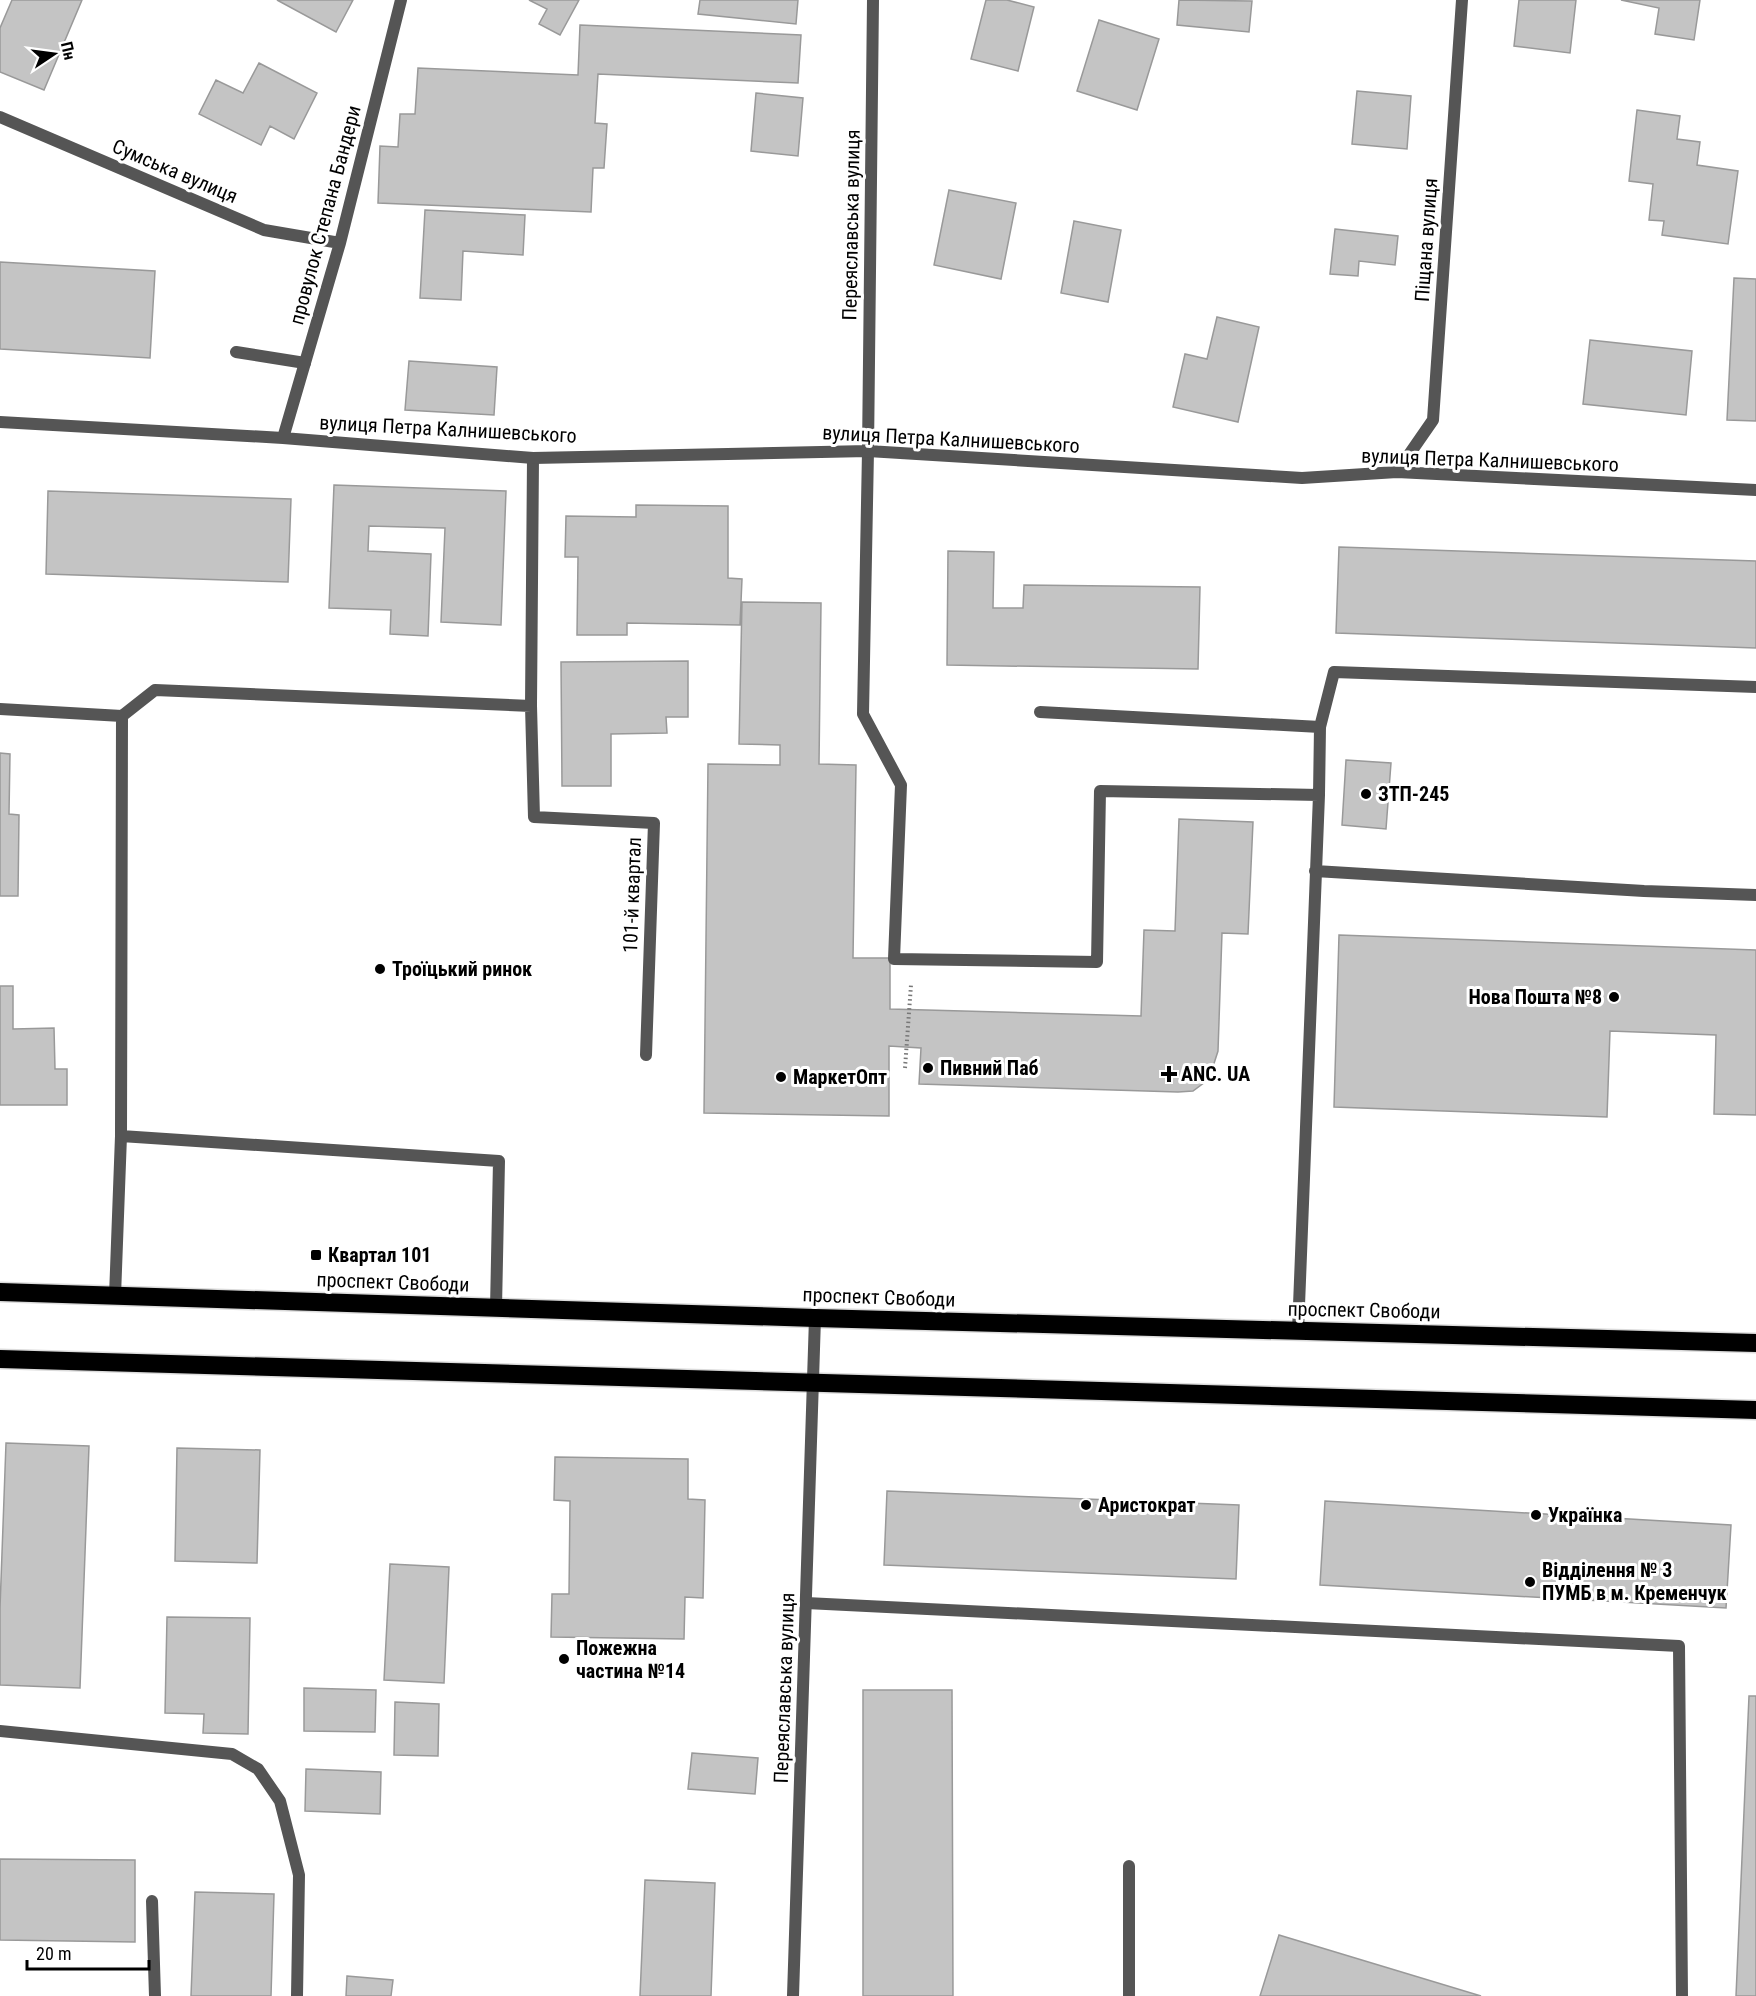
<svg xmlns="http://www.w3.org/2000/svg" width="1756" height="1996" font-family="'Roboto Condensed',sans-serif">
<style>
.building{fill:#c4c4c4;stroke:#999;stroke-width:1.5}
.lines{fill:none;stroke-linecap:round;stroke-linejoin:round}
.highway-casing{stroke:#dbdbdb;stroke-width:21}
.path{stroke:#777;stroke-width:4;stroke-dasharray:1.5 3;stroke-linecap:butt}
.lane{stroke:#555;stroke-width:12}
.street{stroke:#555;stroke-width:12}
.highway{stroke:#000;stroke-width:18}
.poi-dot{fill:#000;stroke:#fff;stroke-width:2}
.labels{text-anchor:middle;stroke-width:6;stroke-linejoin:round;paint-order:stroke}
.street-label{font-size:20px;fill:#000;stroke:#fff}
.poi-label{font-size:20px;font-weight:bold;fill:#000;stroke:#fff;text-anchor:start}
</style>
<rect width="100%" height="100%" fill="#fff"/>
<!-- building -->
<path class="building" d="M 12,0 L 82,0 L 44,90 L 0,72 L 0,28 Z
M 277,0 L 353,0 L 336,32 Z
M 529,0 L 579,0 L 560,35 L 539,24 L 547,9 Z
M 700,0 L 798,0 L 796,24 L 698,14 Z
M 986,0 L 1007,0 L 1034,7 L 1018,71 L 971,59 Z
M 1179,0 L 1252,1 L 1249,32 L 1177,25 Z
M 1519,0 L 1576,0 L 1570,53 L 1514,46 Z
M 1621,0 L 1700,0 L 1694,40 L 1655,34 L 1659,8 Z
M 1099,20 L 1159,39 L 1137,110 L 1077,91 Z
M 580,25 L 801,35 L 798,83 L 598,74 L 595,123 L 607,124 L 604,168 L 593,168 L 591,212 L 378,203 L 380,146 L 398,147 L 400,114 L 415,114 L 418,68 L 578,75 Z
M 259,63 L 317,93 L 294,139 L 270,126 L 261,145 L 199,114 L 216,80 L 243,93 Z
M 1357,91 L 1411,96 L 1407,149 L 1352,144 Z
M 756,93 L 803,98 L 798,156 L 751,151 Z
M 1637,110 L 1680,116 L 1677,139 L 1700,142 L 1697,165 L 1738,171 L 1728,244 L 1662,235 L 1664,221 L 1649,220 L 1653,184 L 1629,181 Z
M 949,190 L 1016,203 L 1001,279 L 934,265 Z
M 425,210 L 525,215 L 523,255 L 463,251 L 461,300 L 420,298 Z
M 1074,221 L 1121,230 L 1108,302 L 1061,293 Z
M 1335,229 L 1398,236 L 1395,265 L 1359,261 L 1358,276 L 1330,274 Z
M 0,262 L 155,271 L 150,358 L 0,349 Z
M 1734,278 L 1756,279 L 1756,421 L 1727,420 Z
M 1217,317 L 1259,327 L 1238,422 L 1173,407 L 1185,354 L 1207,359 Z
M 1590,340 L 1692,351 L 1686,415 L 1583,404 Z
M 409,361 L 497,367 L 494,415 L 405,410 Z
M 334,485 L 506,491 L 501,625 L 441,622 L 445,528 L 369,526 L 368,551 L 431,554 L 428,636 L 390,634 L 391,610 L 329,608 Z
M 48,491 L 291,499 L 288,582 L 46,574 Z
M 636,505 L 728,506 L 728,578 L 742,579 L 740,625 L 627,623 L 627,635 L 577,635 L 578,557 L 565,557 L 566,516 L 636,517 Z
M 1339,547 L 1756,561 L 1756,648 L 1336,633 Z
M 948,551 L 994,552 L 993,608 L 1023,608 L 1024,585 L 1200,587 L 1198,669 L 947,665 Z
M 742,602 L 821,603 L 819,764 L 856,765 L 853,958 L 890,958 L 890,1009 L 1141,1016 L 1144,930 L 1175,931 L 1179,819 L 1253,822 L 1248,934 L 1222,933 L 1218,1051 L 1209,1079 L 1193,1091 L 1178,1092 L 919,1084 L 921,1048 L 889,1046 L 889,1116 L 704,1113 L 708,764 L 780,765 L 780,745 L 739,744 Z
M 688,661 L 688,717 L 666,717 L 667,733 L 611,734 L 611,786 L 562,786 L 561,662 Z
M 0,753 L 10,754 L 9,814 L 19,815 L 18,896 L 0,896 Z
M 1346,760 L 1391,763 L 1386,829 L 1342,825 Z
M 1339,935 L 1756,950 L 1756,1115 L 1714,1114 L 1716,1035 L 1610,1031 L 1607,1117 L 1334,1107 Z
M 0,986 L 13,986 L 13,1029 L 54,1028 L 55,1069 L 67,1069 L 67,1105 L 0,1105 Z
M 6,1443 L 89,1446 L 80,1688 L 0,1685 L 0,1608 Z
M 177,1448 L 260,1450 L 257,1563 L 175,1561 Z
M 555,1457 L 688,1459 L 688,1499 L 705,1500 L 703,1598 L 685,1597 L 684,1639 L 551,1637 L 552,1594 L 569,1594 L 570,1501 L 554,1500 Z
M 887,1491 L 1239,1505 L 1236,1579 L 884,1565 Z
M 1325,1501 L 1731,1525 L 1726,1608 L 1320,1585 Z
M 390,1564 L 449,1567 L 444,1683 L 384,1680 Z
M 167,1617 L 250,1618 L 248,1734 L 203,1733 L 204,1714 L 165,1713 Z
M 304,1688 L 376,1690 L 375,1732 L 304,1731 Z
M 863,1690 L 952,1690 L 953,1996 L 863,1996 Z
M 1749,1696 L 1756,1696 L 1756,1996 L 1736,1996 Z
M 395,1702 L 439,1704 L 438,1756 L 394,1755 Z
M 692,1753 L 758,1758 L 755,1794 L 688,1789 Z
M 306,1769 L 381,1772 L 380,1814 L 305,1811 Z
M 0,1859 L 135,1860 L 135,1942 L 0,1940 Z
M 645,1880 L 715,1883 L 711,1996 L 640,1996 Z
M 195,1892 L 274,1894 L 271,1996 L 191,1996 Z
M 1279,1935 L 1481,1996 L 1260,1996 Z
M 347,1976 L 393,1980 L 391,1996 L 346,1996 Z"/>
<g class="lines">
<!-- highway casing -->
<g class="highway-casing">
<path id="highway" d="M 0,1292 L 815,1318 L 1756,1343
M 0,1359 L 1756,1410"/>
</g>
<!-- path -->
<path class="path" d="M 905,1068 L 911,985"/>
<!-- lane -->
<path class="lane" d="M 236,352 L 305,363
M 868,451 L 863,714 L 901,785 L 894,959 L 1097,962 L 1100,791 L 1319,795 L 1298,1331
M 531,706 L 534,817 L 654,823 L 646,1055
M 0,709 L 122,716 L 155,690 L 531,706 L 533,458
M 1040,712 L 1320,727
M 1319,795 L 1320,727 L 1334,672 L 1756,687
M 1315,871 L 1644,891 L 1756,895
M 121,1136 L 499,1161 L 496,1308
M 115,1296 L 121,1136 L 122,716
M 806,1603 L 1679,1646 L 1682,1996
M 0,1731 L 232,1754 L 258,1769 L 280,1801 L 299,1875 L 297,1996
M 152,1901 L 155,1996
M 1129,1996 L 1129,1866"/>
<!-- street -->
<path class="street" d="M 0,117 L 264,230 L 340,243
M 0,422 L 283,438 L 533,458 L 868,451 L 1302,478 L 1397,472 L 1756,490
M 283,438 L 340,243 L 401,0
M 868,451 L 873,0
M 1397,472 L 1433,420 L 1462,0
M 793,1996 L 815,1318"/>
<!-- highway -->
<use href="#highway" class="highway"/>
</g>
<!-- markers -->
<g class="poi-dot">
<circle cx="1366" cy="794" r="6"/>
<circle cx="380" cy="969" r="6"/>
<circle cx="1614" cy="997" r="6"/>
<circle cx="928" cy="1068" r="6"/>
<path d="M1166 1065h6v6h6v6h-6v6h-6v-6h-6v-6h6z"/>
<circle cx="781" cy="1077" r="6"/>
<rect x="310" y="1249" width="12" height="12" rx="3"/>
<circle cx="1086" cy="1505" r="6"/>
<circle cx="1536" cy="1515" r="6"/>
<circle cx="1530" cy="1582" r="6"/>
<circle cx="564" cy="1659" r="6"/>
</g>
<g class="labels">
<!-- street labels -->
<g class="street-label">
<text transform="translate(175 171) rotate(23)" y="7">Сумська вулиця</text>
<text transform="translate(325 215) rotate(-75)" y="7">провулок Степана Бандери</text>
<text transform="translate(851 225) rotate(-89)" y="7">Переяславська вулиця</text>
<text transform="translate(1426 240) rotate(-86)" y="7">Піщана вулиця</text>
<text transform="translate(448 429) rotate(3)" y="7">вулиця Петра Калнишевського</text>
<text transform="translate(951 439) rotate(3)" y="7">вулиця Петра Калнишевського</text>
<text transform="translate(1490 460) rotate(2)" y="7">вулиця Петра Калнишевського</text>
<text transform="translate(632 895) rotate(-88)" y="7">101-й квартал</text>
<text transform="translate(393 1282) rotate(2)" y="7">проспект Свободи</text>
<text transform="translate(879 1297) rotate(2)" y="7">проспект Свободи</text>
<text transform="translate(1364 1310) rotate(1)" y="7">проспект Свободи</text>
<text transform="translate(784 1688) rotate(-88)" y="7">Переяславська вулиця</text>
</g>
<!-- poi labels -->
<g class="poi-label">
<text x="1378" y="801">ЗТП-245</text>
<text x="392" y="976">Троїцький ринок</text>
<text x="1602" y="1004" text-anchor="end">Нова Пошта №8</text>
<text x="940" y="1075">Пивний Паб</text>
<text x="1181" y="1081">ANC. UA</text>
<text x="793" y="1084">МаркетОпт</text>
<text x="328" y="1262">Квартал 101</text>
<text x="1098" y="1512">Аристократ</text>
<text x="1548" y="1522">Українка</text>
<text x="1542" y="1577">Відділення № 3<tspan x="1542" dy="23">ПУМБ в м. Кременчук</tspan></text>
<text x="576" y="1655">Пожежна<tspan x="576" dy="23">частина №14</tspan></text>
</g>
</g>
<!-- north arrow -->
<g transform="translate(54 54) rotate(77)" stroke="#ffffff" stroke-width="4.5" paint-order="stroke">
<path d="M0-4.5L10 22L0 15L-10 22Z" fill="#000000"/>
<text y="-9" font-size="16" font-weight="bold" text-anchor="middle" fill="#000000">Пн</text>
</g>
<!-- scale -->
<path d="M27 1960v9h122v-9" fill="none" stroke="#000000" stroke-width="3"/>
<text x="36" y="1960" font-size="18" fill="#000000" stroke="#ffffff" stroke-width="4.5" paint-order="stroke">20 m</text>
</svg>
